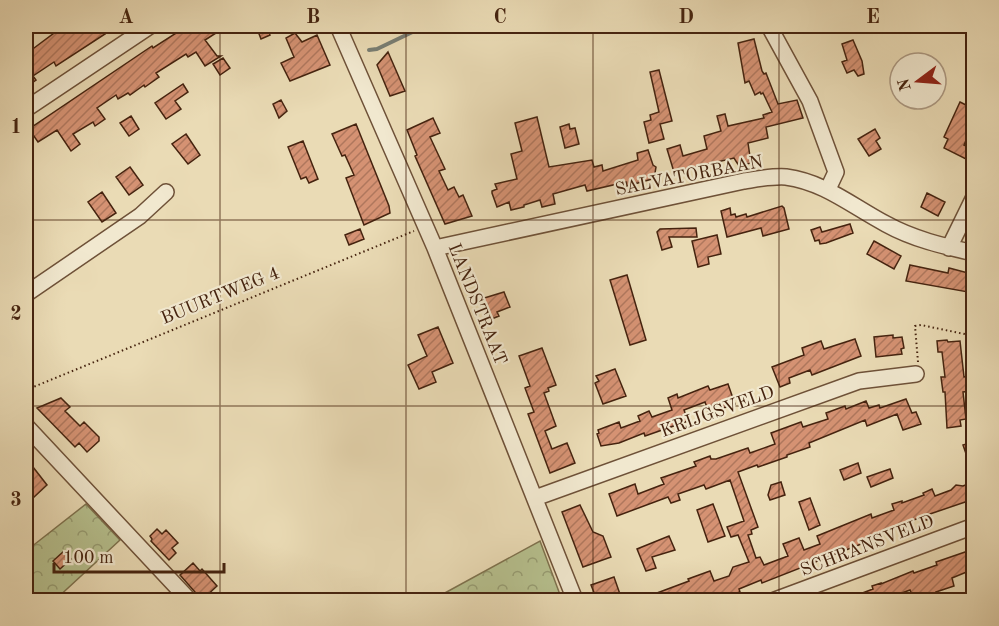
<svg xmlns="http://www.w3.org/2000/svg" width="999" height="626" font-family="'Old Standard TT',serif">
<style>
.forest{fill:url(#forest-crowns);stroke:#7e724e;stroke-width:1.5}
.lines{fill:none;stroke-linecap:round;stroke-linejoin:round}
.stream{stroke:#787d73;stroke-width:4}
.building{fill:url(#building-hatch);stroke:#45230f;stroke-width:1.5}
.minor-casing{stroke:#6e5138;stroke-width:18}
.path{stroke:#45230f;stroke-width:2;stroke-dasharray:1.5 3;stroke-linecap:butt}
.minor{stroke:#f1e8cf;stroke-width:15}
.grid{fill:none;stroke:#45230f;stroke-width:1.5;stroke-opacity:0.55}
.labels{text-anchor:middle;stroke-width:4.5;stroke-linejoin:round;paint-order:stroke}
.street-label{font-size:18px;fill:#45230f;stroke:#f1e8cf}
.neatline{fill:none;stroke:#45230f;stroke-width:2}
.grid-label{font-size:20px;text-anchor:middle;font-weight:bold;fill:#45230f}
</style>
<defs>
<pattern id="forest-crowns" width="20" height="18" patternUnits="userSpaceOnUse" patternTransform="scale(1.5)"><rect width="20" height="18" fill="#b6c08e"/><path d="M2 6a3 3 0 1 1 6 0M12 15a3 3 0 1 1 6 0" fill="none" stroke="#969c72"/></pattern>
<pattern id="building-hatch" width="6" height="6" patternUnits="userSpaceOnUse" patternTransform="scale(1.5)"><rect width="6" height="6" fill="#d59273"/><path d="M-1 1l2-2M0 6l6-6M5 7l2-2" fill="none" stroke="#af775d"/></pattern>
</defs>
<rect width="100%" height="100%" fill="#eadbb5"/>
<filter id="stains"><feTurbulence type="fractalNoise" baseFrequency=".00333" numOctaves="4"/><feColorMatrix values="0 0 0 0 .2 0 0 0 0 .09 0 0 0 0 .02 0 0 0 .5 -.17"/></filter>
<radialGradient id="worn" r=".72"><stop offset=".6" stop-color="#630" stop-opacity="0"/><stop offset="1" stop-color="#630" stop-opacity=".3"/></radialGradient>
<!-- forest -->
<path class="forest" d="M 86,504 L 120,540 L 55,600 L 26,600 L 26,551 Z
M 540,541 L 562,600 L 432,600 Z"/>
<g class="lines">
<!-- stream -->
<path class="stream" d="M 369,50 L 377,49 L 425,26"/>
</g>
<!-- building -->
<path class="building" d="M 55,26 L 99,26 L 105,34 L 56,66 L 54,62 L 33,76 L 36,80 L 26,87 L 26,54 L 58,30 Z
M 187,26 L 227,26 L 205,40 L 217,56 L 221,56 L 205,66 L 196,52 L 188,57 L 186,54 L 156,73 L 159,77 L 145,87 L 144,85 L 130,95 L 128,93 L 118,99 L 116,95 L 97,108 L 105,119 L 95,126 L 93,122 L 73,134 L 80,144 L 71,151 L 57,130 L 38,142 L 29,129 L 152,46 L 153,48 Z
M 256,26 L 266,26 L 270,35 L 261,39 Z
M 295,33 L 302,42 L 317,35 L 330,65 L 290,81 L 281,63 L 294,57 L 286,38 Z
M 754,39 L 762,71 L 764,74 L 766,73 L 778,104 L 797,100 L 803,118 L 766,127 L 768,138 L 748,143 L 751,163 L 739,166 L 734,158 L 674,172 L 667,149 L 680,145 L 683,156 L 707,149 L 704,136 L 721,131 L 717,116 L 725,114 L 728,126 L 764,118 L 763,115 L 772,112 L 763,93 L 761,94 L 760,92 L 755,95 L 749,81 L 745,83 L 738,43 Z
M 853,40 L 862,61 L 864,74 L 858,76 L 854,70 L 847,73 L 842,62 L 847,60 L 842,44 Z
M 388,52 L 405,91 L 390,96 L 377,65 Z
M 223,58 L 230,68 L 220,75 L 213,64 Z
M 659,70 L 672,121 L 660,124 L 664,139 L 649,143 L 644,122 L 651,120 L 650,115 L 659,112 L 650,72 Z
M 183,84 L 188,92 L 175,101 L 181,109 L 166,119 L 155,103 Z
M 281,100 L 287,111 L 279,118 L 273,104 Z
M 960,102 L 974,109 L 974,131 L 971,129 L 964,145 L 971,148 L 966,159 L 944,148 L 948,139 L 944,137 Z
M 131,116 L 139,129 L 129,136 L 120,123 Z
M 537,117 L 549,167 L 592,160 L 594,167 L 602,165 L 603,171 L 638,160 L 637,153 L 648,150 L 653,165 L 656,167 L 655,173 L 656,178 L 627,186 L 626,182 L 587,191 L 585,185 L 553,194 L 555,204 L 542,207 L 540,200 L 524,205 L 524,207 L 511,210 L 509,202 L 497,207 L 492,193 L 492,191 L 497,189 L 495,184 L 517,179 L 511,154 L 522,151 L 515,123 Z
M 433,118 L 440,133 L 430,137 L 445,169 L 439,171 L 448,190 L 454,187 L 459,197 L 463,195 L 472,216 L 445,224 L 415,156 L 417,155 L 407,130 Z
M 356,124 L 389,206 L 390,213 L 364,225 L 346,178 L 354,175 L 345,155 L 342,156 L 332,134 Z
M 569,124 L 570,129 L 575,128 L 579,144 L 565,148 L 560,127 Z
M 875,129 L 880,138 L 876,141 L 881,149 L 869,156 L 858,139 Z
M 186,134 L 200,155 L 188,164 L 172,144 Z
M 303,141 L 318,179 L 309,183 L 306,177 L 301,179 L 288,147 Z
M 130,167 L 143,185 L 129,195 L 116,177 Z
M 102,192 L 116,213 L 102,222 L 88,202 Z
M 927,193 L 945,202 L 938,216 L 921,207 Z
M 782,206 L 784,208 L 789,229 L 763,236 L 761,228 L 727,237 L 721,211 L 730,208 L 731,215 L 735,214 L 736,217 L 746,214 L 747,217 Z
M 850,224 L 853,233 L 826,243 L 820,244 L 819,240 L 815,241 L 811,230 L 820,227 L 822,232 Z
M 696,228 L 697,237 L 669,237 L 672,247 L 662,250 L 657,232 L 660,229 Z
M 360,229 L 364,239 L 349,245 L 345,235 Z
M 717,235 L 721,254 L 708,257 L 709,264 L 698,267 L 692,241 Z
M 874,241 L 901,256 L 894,269 L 867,254 Z
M 910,265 L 948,273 L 949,268 L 972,274 L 968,292 L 906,281 Z
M 627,275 L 646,340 L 630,345 L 610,280 Z
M 504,292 L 510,307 L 497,312 L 499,316 L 489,320 L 481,299 Z
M 438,327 L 453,363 L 432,372 L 436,382 L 419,389 L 408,365 L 427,356 L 418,335 Z
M 893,335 L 893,338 L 902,337 L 904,348 L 901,349 L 902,354 L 876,357 L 874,337 Z
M 855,339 L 861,356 L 812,375 L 810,370 L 789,378 L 790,383 L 780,387 L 772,367 L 804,355 L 802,348 L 821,341 L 824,349 Z
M 947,340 L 948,342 L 960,341 L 964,377 L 970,376 L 971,391 L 963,392 L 966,419 L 960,420 L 961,426 L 947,428 L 945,392 L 943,392 L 941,377 L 945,377 L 942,352 L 938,352 L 937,341 Z
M 542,348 L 556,385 L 548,388 L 549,391 L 544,393 L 556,426 L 545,431 L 552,449 L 567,443 L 575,463 L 550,473 L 528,414 L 534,412 L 525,388 L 530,386 L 519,356 Z
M 615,369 L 626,396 L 603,404 L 595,383 L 599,381 L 596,376 Z
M 728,384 L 735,404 L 709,413 L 705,402 L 684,410 L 688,421 L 645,436 L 644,433 L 619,443 L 601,446 L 597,434 L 599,433 L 598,430 L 619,422 L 621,428 L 640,421 L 638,416 L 649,411 L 652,417 L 672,410 L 668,398 L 677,394 L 678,398 L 708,386 L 710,390 Z
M 61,398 L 70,407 L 65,411 L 80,426 L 84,422 L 99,437 L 99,441 L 87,452 L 79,443 L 75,447 L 37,408 Z
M 906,399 L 912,413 L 916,412 L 921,424 L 903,430 L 897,414 L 867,426 L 865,420 L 809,443 L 810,447 L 787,455 L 787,457 L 758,467 L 757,465 L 738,472 L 758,527 L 751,530 L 752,534 L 748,535 L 756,558 L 760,557 L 764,565 L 788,556 L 783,544 L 799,538 L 804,550 L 820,544 L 817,536 L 871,514 L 872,518 L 894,510 L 892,504 L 902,501 L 902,503 L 924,495 L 923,493 L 932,489 L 935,496 L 951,490 L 956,485 L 963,486 L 968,484 L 974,499 L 927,515 L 929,519 L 921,522 L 919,518 L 878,533 L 879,537 L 762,583 L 761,580 L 739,589 L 740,592 L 717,599 L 718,600 L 660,600 L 657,593 L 689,581 L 688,579 L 710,571 L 714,581 L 729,576 L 733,567 L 749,562 L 738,535 L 731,537 L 727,527 L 744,521 L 730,480 L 706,489 L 704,485 L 678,494 L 680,500 L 671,503 L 668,497 L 617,516 L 609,494 L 635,484 L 638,494 L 664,484 L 661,478 L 696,466 L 694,462 L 710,456 L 711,459 L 716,459 L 748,448 L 750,453 L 775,444 L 771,433 L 801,422 L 803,427 L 828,419 L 826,413 L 845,406 L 846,409 L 866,401 L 869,408 L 879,405 L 880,408 Z
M 974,442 L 974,471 L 972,471 L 963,445 Z
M 26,458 L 47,485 L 32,499 L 26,491 Z
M 858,463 L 861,473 L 844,480 L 840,470 Z
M 890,469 L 893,478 L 871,487 L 867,477 Z
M 781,482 L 785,495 L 770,500 L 768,495 L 771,485 Z
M 810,498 L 820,525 L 809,530 L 799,502 Z
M 713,504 L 725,536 L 708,542 L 697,510 Z
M 580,505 L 593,532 L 603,536 L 611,557 L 583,567 L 562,512 Z
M 157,529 L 162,534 L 166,530 L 178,543 L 172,548 L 176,553 L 169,560 L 151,541 L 152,539 L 150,536 Z
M 669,536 L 675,550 L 652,557 L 656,568 L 646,571 L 637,549 Z
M 64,551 L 71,559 L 60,569 L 53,561 Z
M 968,551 L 973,564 L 968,566 L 969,571 L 952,578 L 954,586 L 936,592 L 937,594 L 918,600 L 914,600 L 910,590 L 891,597 L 892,600 L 844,600 L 873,589 L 872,586 L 881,583 L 881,584 L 913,571 L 914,573 L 937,565 L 936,562 Z
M 193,563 L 200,571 L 202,569 L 217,586 L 202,600 L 180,575 Z
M 614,577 L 622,600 L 597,600 L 591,585 Z"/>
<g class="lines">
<!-- minor casing -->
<g class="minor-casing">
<path id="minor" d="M 338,26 L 435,248 L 575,600
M 769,26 L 810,101 L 836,172 L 828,189
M 26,109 L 150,26
M 435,248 L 744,181 C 757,179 772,176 786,177 C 824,182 852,206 886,224 C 913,239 943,246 974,253
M 949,248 L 974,197
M 26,294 L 140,216 L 166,192
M 26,426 L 189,600
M 535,498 L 859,381 L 916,374
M 775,600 L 974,526"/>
</g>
<!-- path -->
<path class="path" d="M 918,362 L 915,326 L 921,325 L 974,336
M 26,390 L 414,231"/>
<!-- minor -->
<use href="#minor" class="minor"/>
</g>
<!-- grid -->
<path class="grid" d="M 220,26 L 220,600M 406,26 L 406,600M 593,26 L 593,600M 779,26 L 779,600M 26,220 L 974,220M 26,406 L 974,406"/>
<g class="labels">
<!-- street labels -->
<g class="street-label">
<text transform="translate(689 175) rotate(-11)" y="6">SALVATORBAAN</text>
<text transform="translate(220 295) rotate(-22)" y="6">BUURTWEG 4</text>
<text transform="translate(478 304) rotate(68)" y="6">LANDSTRAAT</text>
<text transform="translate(717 411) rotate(-20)" y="6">KRIJGSVELD</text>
<text transform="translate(867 545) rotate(-21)" y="6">SCHRANSVELD</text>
</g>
</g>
<!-- margin -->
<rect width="999" height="626" fill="none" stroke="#eadbb5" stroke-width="66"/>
<!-- north arrow -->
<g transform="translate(918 81) rotate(254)"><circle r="28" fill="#f1e8cf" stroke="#ac9982" stroke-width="1.5"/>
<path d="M0-4.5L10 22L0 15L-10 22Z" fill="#8f2418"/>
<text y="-9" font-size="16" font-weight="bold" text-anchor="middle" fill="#45230f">N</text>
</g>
<!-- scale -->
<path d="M54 563v9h170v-9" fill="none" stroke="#45230f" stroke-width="3"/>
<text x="63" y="563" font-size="18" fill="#45230f" stroke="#f1e8cf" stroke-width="4.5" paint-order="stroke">100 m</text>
<rect x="33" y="33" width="933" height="560" class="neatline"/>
<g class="grid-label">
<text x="126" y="23">A</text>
<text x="313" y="23">B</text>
<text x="500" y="23">C</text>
<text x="686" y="23">D</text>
<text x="873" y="23">E</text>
<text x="16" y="133">1</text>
<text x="16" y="320">2</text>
<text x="16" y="506">3</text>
</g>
<rect width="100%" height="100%" filter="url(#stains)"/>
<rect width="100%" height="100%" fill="url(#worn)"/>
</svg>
